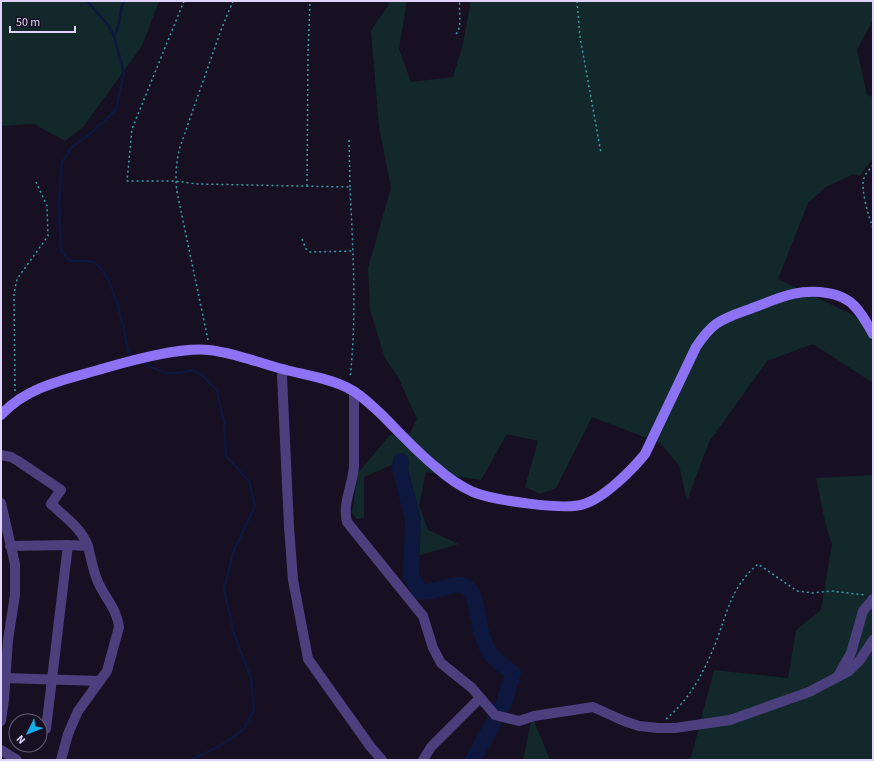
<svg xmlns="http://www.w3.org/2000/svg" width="874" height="761" font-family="'Source Sans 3',sans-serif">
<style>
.green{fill:#13282b}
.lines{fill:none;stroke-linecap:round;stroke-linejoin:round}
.stream{stroke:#0e173d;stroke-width:2.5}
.river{stroke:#0e173d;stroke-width:16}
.path{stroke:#399eab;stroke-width:1.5;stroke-dasharray:2 3;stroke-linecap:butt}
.street{stroke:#4c3f7d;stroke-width:10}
.secondary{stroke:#8d73f3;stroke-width:10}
</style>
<rect width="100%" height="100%" fill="#161022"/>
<!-- green -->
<path class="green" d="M 1,1 L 159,1 L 142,46 L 83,127 L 65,141 L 34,124 L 1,126 Z
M 389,1 L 407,1 L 399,49 L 411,82 L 453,77 L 462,48 L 471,1 L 873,1 L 873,20 L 857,50 L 867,95 L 873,97 L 873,158 L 860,176 L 854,174 L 826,187 L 808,203 L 778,279 L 853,315 L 873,329 L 873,383 L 813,344 L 767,361 L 709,442 L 687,501 L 679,465 L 660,443 L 592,417 L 556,488 L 540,494 L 525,487 L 538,441 L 507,434 L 481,480 L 426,472 L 419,505 L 428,530 L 459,544 L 417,556 L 417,517 L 406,459 L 364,477 L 364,518 L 356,519 L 352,513 L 358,473 L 390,435 L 410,433 L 417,419 L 398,377 L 385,358 L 370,310 L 368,268 L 391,188 L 379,127 L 371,30 L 388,6 Z
M 873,475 L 873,760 L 685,760 L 691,758 L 714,670 L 788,678 L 796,630 L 821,610 L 832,544 L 826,526 L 816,478 Z
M 532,716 L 550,760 L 523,760 Z"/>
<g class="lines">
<!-- stream -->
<path class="stream" d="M 87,1 L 108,25 L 114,36 L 124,73 L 116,110 L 91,133 L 72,147 L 62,162 L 59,205 L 61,251 L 70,261 C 76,261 85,260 92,262 C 113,268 125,333 128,352 L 135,357
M 114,36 C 122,23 118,13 124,1
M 142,361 C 164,376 169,375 194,370 L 204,377 L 217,391 L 224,422 L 226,456 L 249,481 L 255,506 L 234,550 L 224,589 L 234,633 L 251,679 L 254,710 L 243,730 L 220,746 L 191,760"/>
<!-- river -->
<path class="river" d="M 401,461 L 400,469 L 413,519 L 411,576 L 420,592 C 434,593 452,583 462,585 C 476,588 478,616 480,627 C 481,633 486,648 490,653 C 494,660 507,668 513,673 L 504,703 L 473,760"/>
<!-- path -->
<path class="path" d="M 184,1 L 132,129 L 127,181 L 175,181 L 198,184 L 350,187 C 353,251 357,315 350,378
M 577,1 L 580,37 L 601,153
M 456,34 C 463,26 458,11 460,1
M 349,140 L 350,187
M 873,165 C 870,169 865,174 864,178 C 860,188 869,218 873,228
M 307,186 L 308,54 L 310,1
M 302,239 L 306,249 L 310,252 L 353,251
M 208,340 L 177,192 C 175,177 176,162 180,147 L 221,30 L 233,1
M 15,391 L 14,294 L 17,279 L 48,236 L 47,206 L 36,182
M 666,719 C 691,698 704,672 716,642 C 728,611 731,587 758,564 L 797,591 L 813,593 L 831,591 L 865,595"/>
<!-- street -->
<path class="street" d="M 284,369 L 282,376 L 289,527 L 293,580 L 308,659 L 370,746 L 382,760
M 354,391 L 354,466 C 353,485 342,503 347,522 L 423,616 L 433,648 L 441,663 L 472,688 L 495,715 L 519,721 L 534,716 L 593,707 L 624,721 L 639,726 L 658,728 L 675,728 L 730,720 L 809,692 L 849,671 L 860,660 L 873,640
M 1,455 L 11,457 L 18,461 L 61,490 L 51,504 C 65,517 81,528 88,546
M 1,503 L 15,564 L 15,595 L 8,640 L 4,699 L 1,721
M 10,546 L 68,545 L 88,546 C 91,558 93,571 98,582 C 105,598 117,609 119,627 L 107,671 L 78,711 L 68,734 L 61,760
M 838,676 L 851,653 L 863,611 L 873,599
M 5,678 L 99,681
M 46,729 L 68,545
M 1,750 L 17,760
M 423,760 L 431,747 L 480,698"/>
<!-- secondary -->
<path class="secondary" d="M 1,415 C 28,385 69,379 105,368 C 133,360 180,347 209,350 C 232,352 262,364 286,370 C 306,375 329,378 348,388 C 362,395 371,405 382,415 C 400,433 417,452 437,468 C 448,478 460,486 473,492 C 493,500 565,511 584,504 C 604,498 632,470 645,454 L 696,347 C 702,338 708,330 716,324 C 726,317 739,313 750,309 C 777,299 797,288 827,293 C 833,294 841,296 847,300 C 858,306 867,323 873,334"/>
</g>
<!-- border -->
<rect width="874" height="761" fill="none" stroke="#e0d4fb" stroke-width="4"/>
<!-- north arrow -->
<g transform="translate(28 733) rotate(227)"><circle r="19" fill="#161022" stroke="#675e79"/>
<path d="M0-3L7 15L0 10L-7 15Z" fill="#13aee8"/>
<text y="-6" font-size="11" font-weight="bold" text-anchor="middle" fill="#e0d4fb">N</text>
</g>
<!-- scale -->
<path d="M10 26v6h65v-6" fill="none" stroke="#e0d4fb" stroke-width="2"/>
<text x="16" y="26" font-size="12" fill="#e0d4fb" stroke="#161022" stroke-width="3" paint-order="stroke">50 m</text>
</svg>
